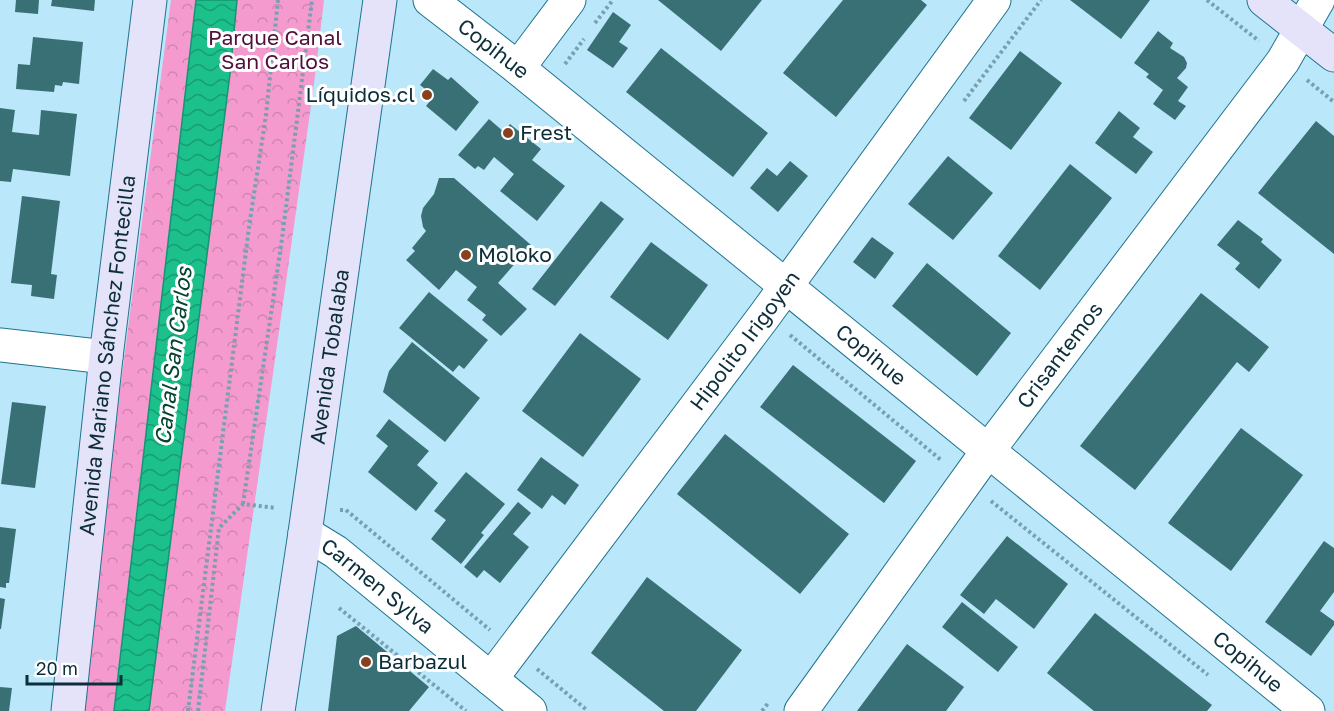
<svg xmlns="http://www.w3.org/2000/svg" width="1334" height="711" font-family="'Golos Text',sans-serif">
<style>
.park{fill:url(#park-crowns)}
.water{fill:url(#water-waves);stroke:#179473;stroke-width:1.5}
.building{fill:#397076}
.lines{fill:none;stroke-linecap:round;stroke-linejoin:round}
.street-casing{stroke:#1f748e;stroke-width:35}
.secondary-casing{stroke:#1f748e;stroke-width:35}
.path{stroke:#78a0b0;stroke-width:4;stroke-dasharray:3 3;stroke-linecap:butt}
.street{stroke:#fff;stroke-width:33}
.secondary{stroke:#e4e3fa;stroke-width:33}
.poi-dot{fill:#88411f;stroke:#fff;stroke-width:2}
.labels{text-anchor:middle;stroke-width:6;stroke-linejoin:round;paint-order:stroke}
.park-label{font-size:21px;fill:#50103b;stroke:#fff}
.street-label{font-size:21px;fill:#0c2e3a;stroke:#fff}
.poi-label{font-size:21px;fill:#0c2e3a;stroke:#fff;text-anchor:start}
.water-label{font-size:22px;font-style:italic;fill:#04452f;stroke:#fff}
</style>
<defs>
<pattern id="park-crowns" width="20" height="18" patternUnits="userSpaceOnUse" patternTransform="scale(1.5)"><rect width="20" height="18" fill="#f49acf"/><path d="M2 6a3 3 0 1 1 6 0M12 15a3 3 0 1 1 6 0" fill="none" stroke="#d085b2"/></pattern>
<pattern id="water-waves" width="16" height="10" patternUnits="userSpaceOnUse" patternTransform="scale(1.5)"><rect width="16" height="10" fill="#1cc08b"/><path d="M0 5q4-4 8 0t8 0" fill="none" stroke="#179c73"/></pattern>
</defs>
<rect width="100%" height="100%" fill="#bae7f9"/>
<!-- park -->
<path class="park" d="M 171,0 L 196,0 L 114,711 L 78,711 Z
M 237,0 L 324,0 L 313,92 L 225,711 L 149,711 L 230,74 Z"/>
<!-- water -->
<path class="water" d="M 196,0 L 237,0 L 230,74 L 149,711 L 114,711 Z"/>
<!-- building -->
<path class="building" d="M 16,0 L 39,0 L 38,14 L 15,12 Z
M 52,0 L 95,0 L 94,11 L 51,6 Z
M 658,0 L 762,0 L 721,51 Z
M 843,0 L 921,0 L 927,5 L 836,117 L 783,73 Z
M 1070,0 L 1150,0 L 1121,39 Z
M 613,12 L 631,25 L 619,42 L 628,48 L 613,68 L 587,50 Z
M 1158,31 L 1173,43 L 1170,48 L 1184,57 L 1187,63 L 1186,68 L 1177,78 L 1188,87 L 1178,101 L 1186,106 L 1175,120 L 1153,104 L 1163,90 L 1146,77 L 1149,74 L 1134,63 Z
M 33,37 L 83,42 L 79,84 L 63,82 L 62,86 L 55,85 L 54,92 L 16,89 L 18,64 L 30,65 Z
M 661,48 L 768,133 L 733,177 L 626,92 Z
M 1020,51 L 1062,83 L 1011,150 L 969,118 Z
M 433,69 L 448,80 L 451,77 L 479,102 L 456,131 L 426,106 L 434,96 L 420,85 Z
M 0,108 L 15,110 L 12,132 L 39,135 L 41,110 L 77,114 L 70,176 L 13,169 L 11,182 L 0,181 Z
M 1119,111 L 1140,128 L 1133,137 L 1153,152 L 1136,174 L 1095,143 Z
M 489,119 L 504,132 L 510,124 L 541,149 L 532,160 L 565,186 L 537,221 L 500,191 L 514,174 L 494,157 L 484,170 L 478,166 L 475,169 L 458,155 Z
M 1316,121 L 1334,136 L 1334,254 L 1258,193 Z
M 948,156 L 993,193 L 953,240 L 908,204 Z
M 790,161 L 808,176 L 778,212 L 750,188 L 767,168 L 777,176 Z
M 1070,164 L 1112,198 L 1040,290 L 998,256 Z
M 439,178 L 454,178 L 531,245 L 498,283 L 527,309 L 501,336 L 482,320 L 486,315 L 467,300 L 477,287 L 456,270 L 439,290 L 406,260 L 415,251 L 412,248 L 426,231 L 423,227 L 421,216 L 423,208 L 434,194 Z
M 22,196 L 60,201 L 51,274 L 57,275 L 54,299 L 31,296 L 32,285 L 11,283 Z
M 601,201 L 624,219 L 555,306 L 532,289 Z
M 1238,220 L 1263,239 L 1261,242 L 1282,260 L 1259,289 L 1235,269 L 1240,263 L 1217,245 Z
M 872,237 L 894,253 L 875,279 L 853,262 Z
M 651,242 L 708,285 L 668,340 L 610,297 Z
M 927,263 L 1011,333 L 977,376 L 892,306 Z
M 429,292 L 488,340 L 464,369 L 459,365 L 453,372 L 399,328 Z
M 1201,293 L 1269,347 L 1249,372 L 1237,362 L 1135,490 L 1080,446 Z
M 580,333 L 641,379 L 583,457 L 522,411 Z
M 412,342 L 480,398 L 445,442 L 383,392 L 389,371 Z
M 793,365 L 916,461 L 884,503 L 760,407 Z
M 12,402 L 46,406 L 35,488 L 1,484 Z
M 389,419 L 429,451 L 417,465 L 438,483 L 416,511 L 368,472 L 388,446 L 376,436 Z
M 1241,428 L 1303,475 L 1231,571 L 1168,523 Z
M 725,434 L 849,534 L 800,594 L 677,494 Z
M 541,457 L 579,485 L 565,505 L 552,495 L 542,509 L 517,490 Z
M 466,472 L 505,504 L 481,533 L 484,535 L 461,564 L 431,539 L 446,520 L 434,511 Z
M 518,502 L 531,513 L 513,534 L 529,547 L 500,583 L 484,570 L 477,578 L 464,567 Z
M 0,527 L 16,529 L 9,583 L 6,583 L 6,588 L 0,587 Z
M 1007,536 L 1068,584 L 1034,629 L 996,599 L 984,614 L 960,595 Z
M 1324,541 L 1334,548 L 1334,592 L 1320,611 L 1334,621 L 1334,625 L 1311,656 L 1265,622 Z
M 647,577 L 742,650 L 696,711 L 664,711 L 591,653 Z
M 0,598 L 5,599 L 1,629 L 0,629 Z
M 962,602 L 1018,647 L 998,672 L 942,627 Z
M 1095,613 L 1212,705 L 1207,711 L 1094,711 L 1047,673 Z
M 356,626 L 429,687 L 409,711 L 328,711 L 337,636 Z
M 907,644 L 964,687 L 946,711 L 857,711 Z
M 0,687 L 12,688 L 9,711 L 0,711 Z"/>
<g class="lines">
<!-- street casing -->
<g class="street-casing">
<g id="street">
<path id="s1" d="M 430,0 L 518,68 L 1308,711"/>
<path d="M 518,68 L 569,0"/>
<path d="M 0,345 L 106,357"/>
<path id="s2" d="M 305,533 L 336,552 L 530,711"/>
<path id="s3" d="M 491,679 L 765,315 L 994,0"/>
<path id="s4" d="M 801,711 L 987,452 L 1283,61 L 1318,0"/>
</g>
</g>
<!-- secondary casing -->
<g class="secondary-casing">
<g id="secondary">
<path d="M 1264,0 L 1334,55"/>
<path id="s5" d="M 68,711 L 106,357 L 150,0"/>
<path id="s6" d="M 278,711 L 305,533 L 380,0"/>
</g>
</g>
<!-- path -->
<path class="path" d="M 1207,0 L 1259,41
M 595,23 L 613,0
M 565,64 L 584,39
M 1307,80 L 1334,102
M 964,101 L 1041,0
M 790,335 L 941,460
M 991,501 L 1208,675
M 243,504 L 282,239 L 312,0
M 340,510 L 346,510 L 490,630
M 339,608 L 466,711
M 537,669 L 588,711
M 188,711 L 249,227 L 266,115 L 278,0
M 198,711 L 219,528 L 243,504 L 276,508
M 762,711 L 769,702"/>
<!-- street -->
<use href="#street" class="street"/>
<!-- secondary -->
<use href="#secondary" class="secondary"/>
</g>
<!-- markers -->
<g class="poi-dot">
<circle cx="427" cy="95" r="6"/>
<circle cx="508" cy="133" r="6"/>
<circle cx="466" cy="255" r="6"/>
<circle cx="366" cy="662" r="6"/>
</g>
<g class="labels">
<!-- park labels -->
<g class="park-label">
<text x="275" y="45">Parque Canal<tspan x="275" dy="24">San Carlos</tspan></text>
</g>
<!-- street labels -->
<g class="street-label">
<text dy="7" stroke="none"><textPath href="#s1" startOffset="80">Copihue</textPath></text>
<text dy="7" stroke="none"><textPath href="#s3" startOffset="423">Hipolito Irigoyen</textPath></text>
<text dy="7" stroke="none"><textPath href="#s5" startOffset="358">Avenida Mariano Sánchez Fontecilla</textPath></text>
<text dy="7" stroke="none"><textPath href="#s1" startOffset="566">Copihue</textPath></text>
<text dy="7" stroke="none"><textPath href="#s4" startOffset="440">Crisantemos</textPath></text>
<text dy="7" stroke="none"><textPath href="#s6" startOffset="358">Avenida Tobalaba</textPath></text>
<text dy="7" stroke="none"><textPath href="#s2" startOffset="90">Carmen Sylva</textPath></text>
<text dy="7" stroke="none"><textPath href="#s1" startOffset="1052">Copihue</textPath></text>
</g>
<!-- poi labels -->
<g class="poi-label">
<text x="415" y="102" text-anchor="end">Líquidos.cl</text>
<text x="520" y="140">Frest</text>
<text x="478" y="262">Moloko</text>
<text x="378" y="669">Barbazul</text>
</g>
<!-- water labels -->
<g class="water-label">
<text transform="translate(173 356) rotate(-83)" y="8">Canal San Carlos</text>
</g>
</g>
<!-- scale -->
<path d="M27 675v9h94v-9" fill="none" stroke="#0c2e3a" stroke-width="3"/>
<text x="36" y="675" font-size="18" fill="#0c2e3a" stroke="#ffffff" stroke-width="4.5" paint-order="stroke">20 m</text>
</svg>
